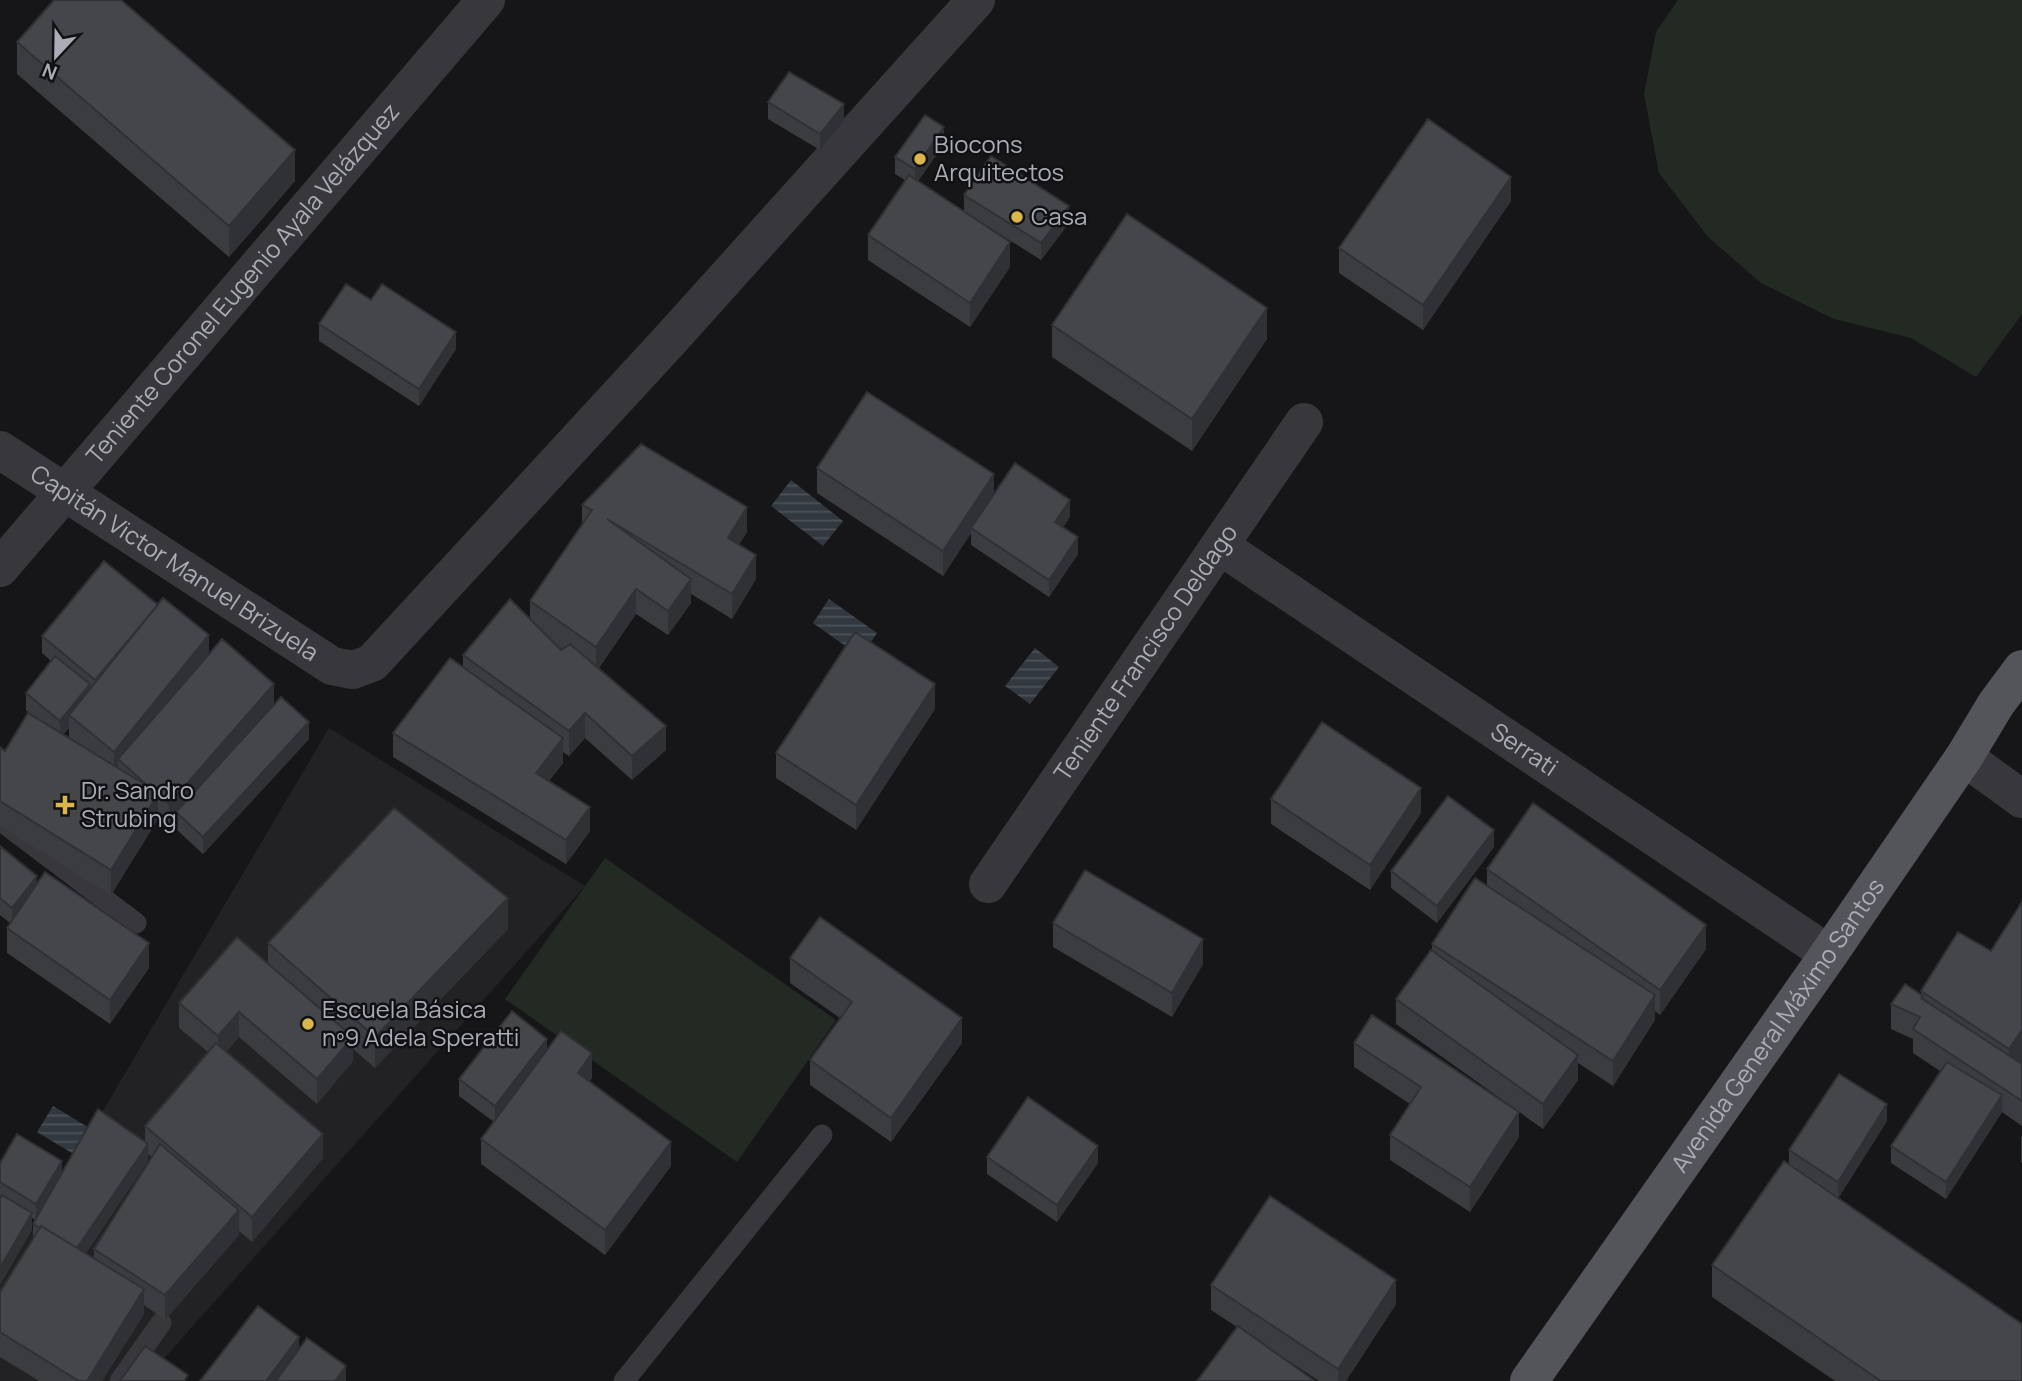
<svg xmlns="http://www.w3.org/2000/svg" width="2022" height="1381" font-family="Manrope,sans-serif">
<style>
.built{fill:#222224}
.garden{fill:#232a24}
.water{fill:url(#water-rules)}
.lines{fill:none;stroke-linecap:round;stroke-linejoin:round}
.service{stroke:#38383c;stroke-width:21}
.minor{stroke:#38383c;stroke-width:38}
.primary{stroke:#54555b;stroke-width:38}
.wall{fill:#3b3c40;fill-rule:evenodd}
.shaded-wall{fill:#303134}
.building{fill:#45464a;stroke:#303134;stroke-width:2}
.poi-dot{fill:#dbb64a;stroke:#111113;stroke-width:2.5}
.labels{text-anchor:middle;stroke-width:5;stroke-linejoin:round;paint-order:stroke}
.poi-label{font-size:24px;fill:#aaacb6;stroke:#111113;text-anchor:start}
.street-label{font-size:24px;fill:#aaacb6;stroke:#111113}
</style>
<defs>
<pattern id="water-rules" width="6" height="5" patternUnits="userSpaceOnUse" patternTransform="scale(1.75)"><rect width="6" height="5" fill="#31383f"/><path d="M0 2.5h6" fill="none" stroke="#4c5258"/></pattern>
</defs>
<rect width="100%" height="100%" fill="#161618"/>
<!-- built -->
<path class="built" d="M 329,728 L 585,886 L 144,1381 L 0,1381 L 0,1285 Z"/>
<!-- garden -->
<path class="garden" d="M 1678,0 L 2022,0 L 2022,314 L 1976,377 L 1911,338 L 1834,319 L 1761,283 L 1708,237 L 1659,173 L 1644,94 L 1656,32 Z
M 605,858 L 836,1020 L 737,1162 L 505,999 Z"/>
<!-- water -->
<path class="water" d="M 791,480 L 843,521 L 823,546 L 771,506 Z
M 829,599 L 877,633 L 861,657 L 813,623 Z
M 1035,648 L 1059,667 L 1030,704 L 1005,686 Z
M 53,1106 L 101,1135 L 85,1161 L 37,1132 Z"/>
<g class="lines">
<!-- service -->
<path class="service" d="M 0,820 L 136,923
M 120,1381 L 161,1323
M 624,1381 L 822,1135"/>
<!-- minor -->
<g class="minor">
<path id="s1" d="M 0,450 L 332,666 L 353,670 L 372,663 L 669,341 L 976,0"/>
<path id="s2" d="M 1220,546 L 1829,954"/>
<path id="s3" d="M 0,568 L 486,0"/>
<path d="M 1964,757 L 2022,799"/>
<path id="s4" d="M 988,884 L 1304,422"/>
</g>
<!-- primary -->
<path class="primary" id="s5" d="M 1529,1381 L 1829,954 L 1964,757 L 1996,704 L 2022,669"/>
</g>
<!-- wall -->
<path class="wall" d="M 17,42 L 295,181 L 229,257 L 17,74 Z
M 768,102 L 844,121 L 820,150 L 768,119 Z
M 944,144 L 918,181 L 964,211 L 964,195 L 1069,223 L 1041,260 L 966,213 L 1010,267 L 970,327 L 868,260 L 868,235 L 905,180 L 895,174 L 895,157 Z
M 1511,201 L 1423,330 L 1339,273 L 1339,248 Z
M 371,300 L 456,349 L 419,406 L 319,341 L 319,324 Z
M 1052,325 L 1267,339 L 1192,451 L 1052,357 Z
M 817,468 L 994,495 L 1070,517 L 1063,527 L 1078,554 L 1049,597 L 971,545 L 971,533 L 943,576 L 817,493 Z
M 582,505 L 747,532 L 739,544 L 756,579 L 732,619 L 691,594 L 691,603 L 668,635 L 636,614 L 599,668 L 666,750 L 632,780 L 585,738 L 569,756 L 563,752 L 563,763 L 549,781 L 590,831 L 566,864 L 393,757 L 393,733 L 463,667 L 463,655 L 530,618 L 530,601 L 582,526 Z
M 42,636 L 209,654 L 274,705 L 309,739 L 203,854 L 176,829 L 176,820 L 169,828 L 158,819 L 111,895 L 0,826 L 0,747 L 5,751 L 31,715 L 26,710 L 26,693 L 51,661 L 42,653 ZM 69,728 L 69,738 L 63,735 Z
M 935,709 L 856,830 L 776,778 L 776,753 Z
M 1271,799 L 1421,813 L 1370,890 L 1271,824 Z
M 0,846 L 37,884 L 149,968 L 110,1024 L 7,953 L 7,928 L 10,923 L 0,915 Z
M 1494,847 L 1437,923 L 1391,888 L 1391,871 Z
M 1487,869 L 1706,949 L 1660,1015 L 1655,1011 L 1655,1020 L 1613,1086 L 1578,1063 L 1578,1080 L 1543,1129 L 1396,1024 L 1396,999 L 1432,951 L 1432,944 L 1487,886 Z
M 2022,902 L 2022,1062 L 2021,1063 L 2022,1064 L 2022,1126 L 2002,1112 L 1946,1199 L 1891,1163 L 1891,1146 L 1940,1071 L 1913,1053 L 1913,1039 L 1891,1029 L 1891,1004 L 1921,996 L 1921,991 L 1991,951 Z
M 1053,923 L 1203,964 L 1172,1017 L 1053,947 Z
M 508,929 L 375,1068 L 353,1049 L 353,1061 L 317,1104 L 239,1037 L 226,1052 L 323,1158 L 252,1242 L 239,1231 L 239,1235 L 165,1320 L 144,1305 L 144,1314 L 102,1381 L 39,1381 L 0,1357 L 0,1292 L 33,1239 L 33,1224 L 35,1220 L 32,1218 L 32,1230 L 0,1285 L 0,1163 L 62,1173 L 145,1142 L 145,1126 L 208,1052 L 179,1028 L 179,1003 L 268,964 L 268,943 ZM 148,1154 L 152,1157 L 94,1249 L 94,1258 L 86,1253 L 148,1161 Z
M 790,958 L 962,1043 L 891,1142 L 810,1085 L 810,1060 L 840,1018 L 790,983 Z
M 1354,1043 L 1519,1137 L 1470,1212 L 1390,1160 L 1390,1135 L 1410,1104 L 1354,1067 Z
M 547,1050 L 592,1078 L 589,1082 L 671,1166 L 605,1255 L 481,1164 L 481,1139 L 494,1122 L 459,1096 L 459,1079 Z
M 1887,1121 L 1838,1198 L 2022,1381 L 1835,1381 L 1712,1297 L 1712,1265 L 1789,1164 L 1789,1150 Z
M 2022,1136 L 2022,1163 L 2021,1162 L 2021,1137 Z
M 987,1157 L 1098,1163 L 1057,1222 L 987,1174 Z
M 1211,1285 L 1396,1304 L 1346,1381 L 1319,1381 L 1211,1310 Z"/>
<!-- shaded-wall -->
<path class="shaded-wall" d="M 844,104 L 844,121 L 820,150 L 820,134 Z
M 944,127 L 944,144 L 915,186 L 915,169 Z
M 295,150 L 295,181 L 229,257 L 229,226 Z
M 1511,177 L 1511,201 L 1423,330 L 1423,305 Z
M 1069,206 L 1069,223 L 1041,260 L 1041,243 Z
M 1010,242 L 1010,267 L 970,327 L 970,303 Z
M 1267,308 L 1267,339 L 1192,451 L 1192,419 Z
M 456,332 L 456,349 L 419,406 L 419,389 Z
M 994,474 L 994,499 L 971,528 L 971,533 L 943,576 L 943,551 Z
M 1070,500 L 1070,517 L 1055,539 L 1055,522 Z
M 747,507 L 747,532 L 728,562 L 728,538 Z
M 1078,537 L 1078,554 L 1049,597 L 1049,580 Z
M 756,555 L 756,579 L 732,619 L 732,594 Z
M 691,579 L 691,603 L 668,635 L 668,611 Z
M 636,589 L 636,614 L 596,672 L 596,647 Z
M 209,635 L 209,660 L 118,759 L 118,773 L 114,777 L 114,752 Z
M 90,684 L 90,701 L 69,715 L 69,728 L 60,738 L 60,721 Z
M 274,684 L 274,709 L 176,812 L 176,820 L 169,828 L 169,804 Z
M 935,684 L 935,709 L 856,830 L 856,805 Z
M 585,713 L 585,738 L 569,756 L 569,731 Z
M 309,722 L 309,739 L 203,854 L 203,837 Z
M 666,726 L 666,750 L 632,780 L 632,756 Z
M 563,738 L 563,763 L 536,798 L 536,773 Z
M 1421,788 L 1421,813 L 1370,890 L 1370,865 Z
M 158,794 L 158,819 L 111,895 L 111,870 Z
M 590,807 L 590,831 L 566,864 L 566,840 Z
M 1494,830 L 1494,847 L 1437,923 L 1437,906 Z
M 37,876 L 37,893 L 12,925 L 12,908 Z
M 508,898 L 508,929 L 375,1068 L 375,1037 Z
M 1706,925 L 1706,949 L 1660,1015 L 1660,990 Z
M 1203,939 L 1203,964 L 1172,1017 L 1172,993 Z
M 149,943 L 149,968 L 110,1024 L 110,1000 Z
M 1655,995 L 1655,1020 L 1613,1086 L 1613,1061 Z
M 239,1012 L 239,1037 L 218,1061 L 218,1036 Z
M 962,1018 L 962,1043 L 891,1142 L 891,1118 Z
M 2022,1030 L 2022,1062 L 2009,1080 L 2009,1049 Z
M 353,1037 L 353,1061 L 317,1104 L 317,1079 Z
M 547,1039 L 547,1056 L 495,1123 L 495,1106 Z
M 592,1053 L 592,1078 L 578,1098 L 578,1073 Z
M 1578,1055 L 1578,1080 L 1543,1129 L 1543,1104 Z
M 2002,1095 L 2002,1112 L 1946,1199 L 1946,1182 Z
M 1887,1104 L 1887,1121 L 1838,1199 L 1838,1182 Z
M 1519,1112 L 1519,1137 L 1470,1212 L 1470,1187 Z
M 323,1134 L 323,1158 L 252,1242 L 252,1217 Z
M 671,1142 L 671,1166 L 605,1255 L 605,1230 Z
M 148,1144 L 148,1161 L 76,1267 L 76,1250 Z
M 1098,1146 L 1098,1163 L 1057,1222 L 1057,1205 Z
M 62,1161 L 62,1178 L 36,1221 L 36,1204 Z
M 239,1210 L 239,1235 L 165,1320 L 165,1295 Z
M 32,1213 L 32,1230 L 0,1285 L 0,1268 Z
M 1396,1280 L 1396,1304 L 1346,1381 L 1338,1381 L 1338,1369 Z
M 144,1289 L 144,1314 L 102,1381 L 87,1381 Z
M 299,1337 L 299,1362 L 285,1381 L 266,1381 Z
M 346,1366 L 346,1381 L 335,1381 Z"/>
<!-- building -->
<path class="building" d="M 54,0 L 121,0 L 295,150 L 229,226 L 17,42 Z
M 789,72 L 844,104 L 820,134 L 768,102 Z
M 925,115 L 944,127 L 915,169 L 895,157 Z
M 1428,119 L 1511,177 L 1423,305 L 1339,248 Z
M 991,156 L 1069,206 L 1041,243 L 964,195 Z
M 909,175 L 1010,242 L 970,303 L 868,235 Z
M 1127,214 L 1267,308 L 1192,419 L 1052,325 Z
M 346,284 L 371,300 L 382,284 L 456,332 L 419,389 L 319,324 Z
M 867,392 L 994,474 L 943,551 L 817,468 Z
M 641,444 L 747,507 L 728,538 L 756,555 L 732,594 L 607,519 L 691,579 L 668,611 L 636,589 L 596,647 L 530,601 L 592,510 L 582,505 Z
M 1015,463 L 1070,500 L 1055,522 L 1078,537 L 1049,580 L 971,528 Z
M 104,561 L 158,605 L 95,680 L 42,636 Z
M 163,598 L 209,635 L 114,752 L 69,715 Z
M 510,599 L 561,650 L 570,644 L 666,726 L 632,756 L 585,713 L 569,731 L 463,655 Z
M 855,632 L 935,684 L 856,805 L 776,753 Z
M 222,639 L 274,684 L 169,804 L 158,794 L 111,870 L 0,801 L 0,747 L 5,751 L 28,713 L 149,787 L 118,759 Z
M 55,656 L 90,684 L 60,721 L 26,693 Z
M 450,658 L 563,738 L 536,773 L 590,807 L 566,840 L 393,733 Z
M 281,697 L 309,722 L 203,837 L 176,812 Z
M 1322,722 L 1421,788 L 1370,865 L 1271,799 Z
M 1448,796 L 1494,830 L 1437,906 L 1391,871 Z
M 1533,803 L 1706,925 L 1660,990 L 1487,869 Z
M 394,808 L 508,898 L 375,1037 L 268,943 Z
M 0,846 L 37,876 L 12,908 L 0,898 Z
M 1085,870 L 1203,939 L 1172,993 L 1053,923 Z
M 45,872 L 149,943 L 110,1000 L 7,928 Z
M 1475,878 L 1655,995 L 1613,1061 L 1432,944 Z
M 2022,902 L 2022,1030 L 2009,1049 L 1921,991 L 1958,932 L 1991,951 Z
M 820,917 L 962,1018 L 891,1118 L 810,1060 L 852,1002 L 790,958 Z
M 237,937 L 353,1037 L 317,1079 L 239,1012 L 218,1036 L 179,1003 Z
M 1431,950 L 1578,1055 L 1543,1104 L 1396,999 Z
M 1905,984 L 1923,996 L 1921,998 L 2022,1064 L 2022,1101 L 1913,1029 L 1920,1017 L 1891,1004 Z
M 512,1011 L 547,1039 L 495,1106 L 459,1079 Z
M 1372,1015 L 1519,1112 L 1470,1187 L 1390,1135 L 1421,1087 L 1354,1043 Z
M 561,1031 L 592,1053 L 578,1073 L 671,1142 L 605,1230 L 481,1139 Z
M 216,1043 L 323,1134 L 252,1217 L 145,1126 Z
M 1947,1062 L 2002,1095 L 1946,1182 L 1891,1146 Z
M 1839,1074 L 1887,1104 L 1838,1182 L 1789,1150 Z
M 1028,1097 L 1098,1146 L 1057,1205 L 987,1157 Z
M 98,1109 L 148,1144 L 77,1248 L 41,1226 L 40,1228 L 33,1224 Z
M 17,1134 L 62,1161 L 36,1204 L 0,1182 L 0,1163 Z
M 160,1144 L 239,1210 L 165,1295 L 94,1249 Z
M 1784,1161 L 2022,1324 L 2022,1381 L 1881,1381 L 1712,1265 Z
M 2,1195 L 32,1213 L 0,1268 L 0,1198 Z
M 1270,1196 L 1396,1280 L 1338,1369 L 1211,1285 Z
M 41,1226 L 144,1289 L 87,1381 L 79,1381 L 0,1332 L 0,1292 Z
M 258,1306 L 299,1337 L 266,1381 L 200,1381 Z
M 1238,1326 L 1315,1381 L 1197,1381 Z
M 307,1338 L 346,1366 L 335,1381 L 276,1381 Z
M 145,1346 L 188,1375 L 184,1381 L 120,1381 Z"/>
<!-- markers -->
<g class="poi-dot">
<circle cx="920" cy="159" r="7"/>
<circle cx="1017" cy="217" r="7"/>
<path d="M61.5 794.5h7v7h7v7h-7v7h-7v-7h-7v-7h7z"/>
<circle cx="308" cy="1024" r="7"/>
</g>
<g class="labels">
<!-- poi labels -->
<g class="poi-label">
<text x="934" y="153">Biocons<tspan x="934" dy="28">Arquitectos</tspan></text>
<text x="1031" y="225">Casa</text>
<text x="81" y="799">Dr. Sandro<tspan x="81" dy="28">Strubing</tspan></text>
<text x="322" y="1018">Escuela Básica<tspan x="322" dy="28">nº9 Adela Speratti</tspan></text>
</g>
<!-- street labels -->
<g class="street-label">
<text dy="8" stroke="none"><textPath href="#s3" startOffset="374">Teniente Coronel Eugenio Ayala Velázquez</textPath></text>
<text dy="8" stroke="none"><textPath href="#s1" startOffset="208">Capitán Victor Manuel Brizuela</textPath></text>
<text dy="8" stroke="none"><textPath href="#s4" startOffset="280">Teniente Francisco Deldago</textPath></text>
<text dy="8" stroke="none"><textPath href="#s2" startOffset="366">Serrati</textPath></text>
<text dy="8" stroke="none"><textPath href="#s5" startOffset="434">Avenida General Máximo Santos</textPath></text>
</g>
</g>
<!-- north arrow -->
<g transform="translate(56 56) rotate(202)" stroke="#111113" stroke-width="5" paint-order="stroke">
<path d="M0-5L12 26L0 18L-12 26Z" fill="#aaacb6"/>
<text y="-10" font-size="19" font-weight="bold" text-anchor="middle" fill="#aaacb6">N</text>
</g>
</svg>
